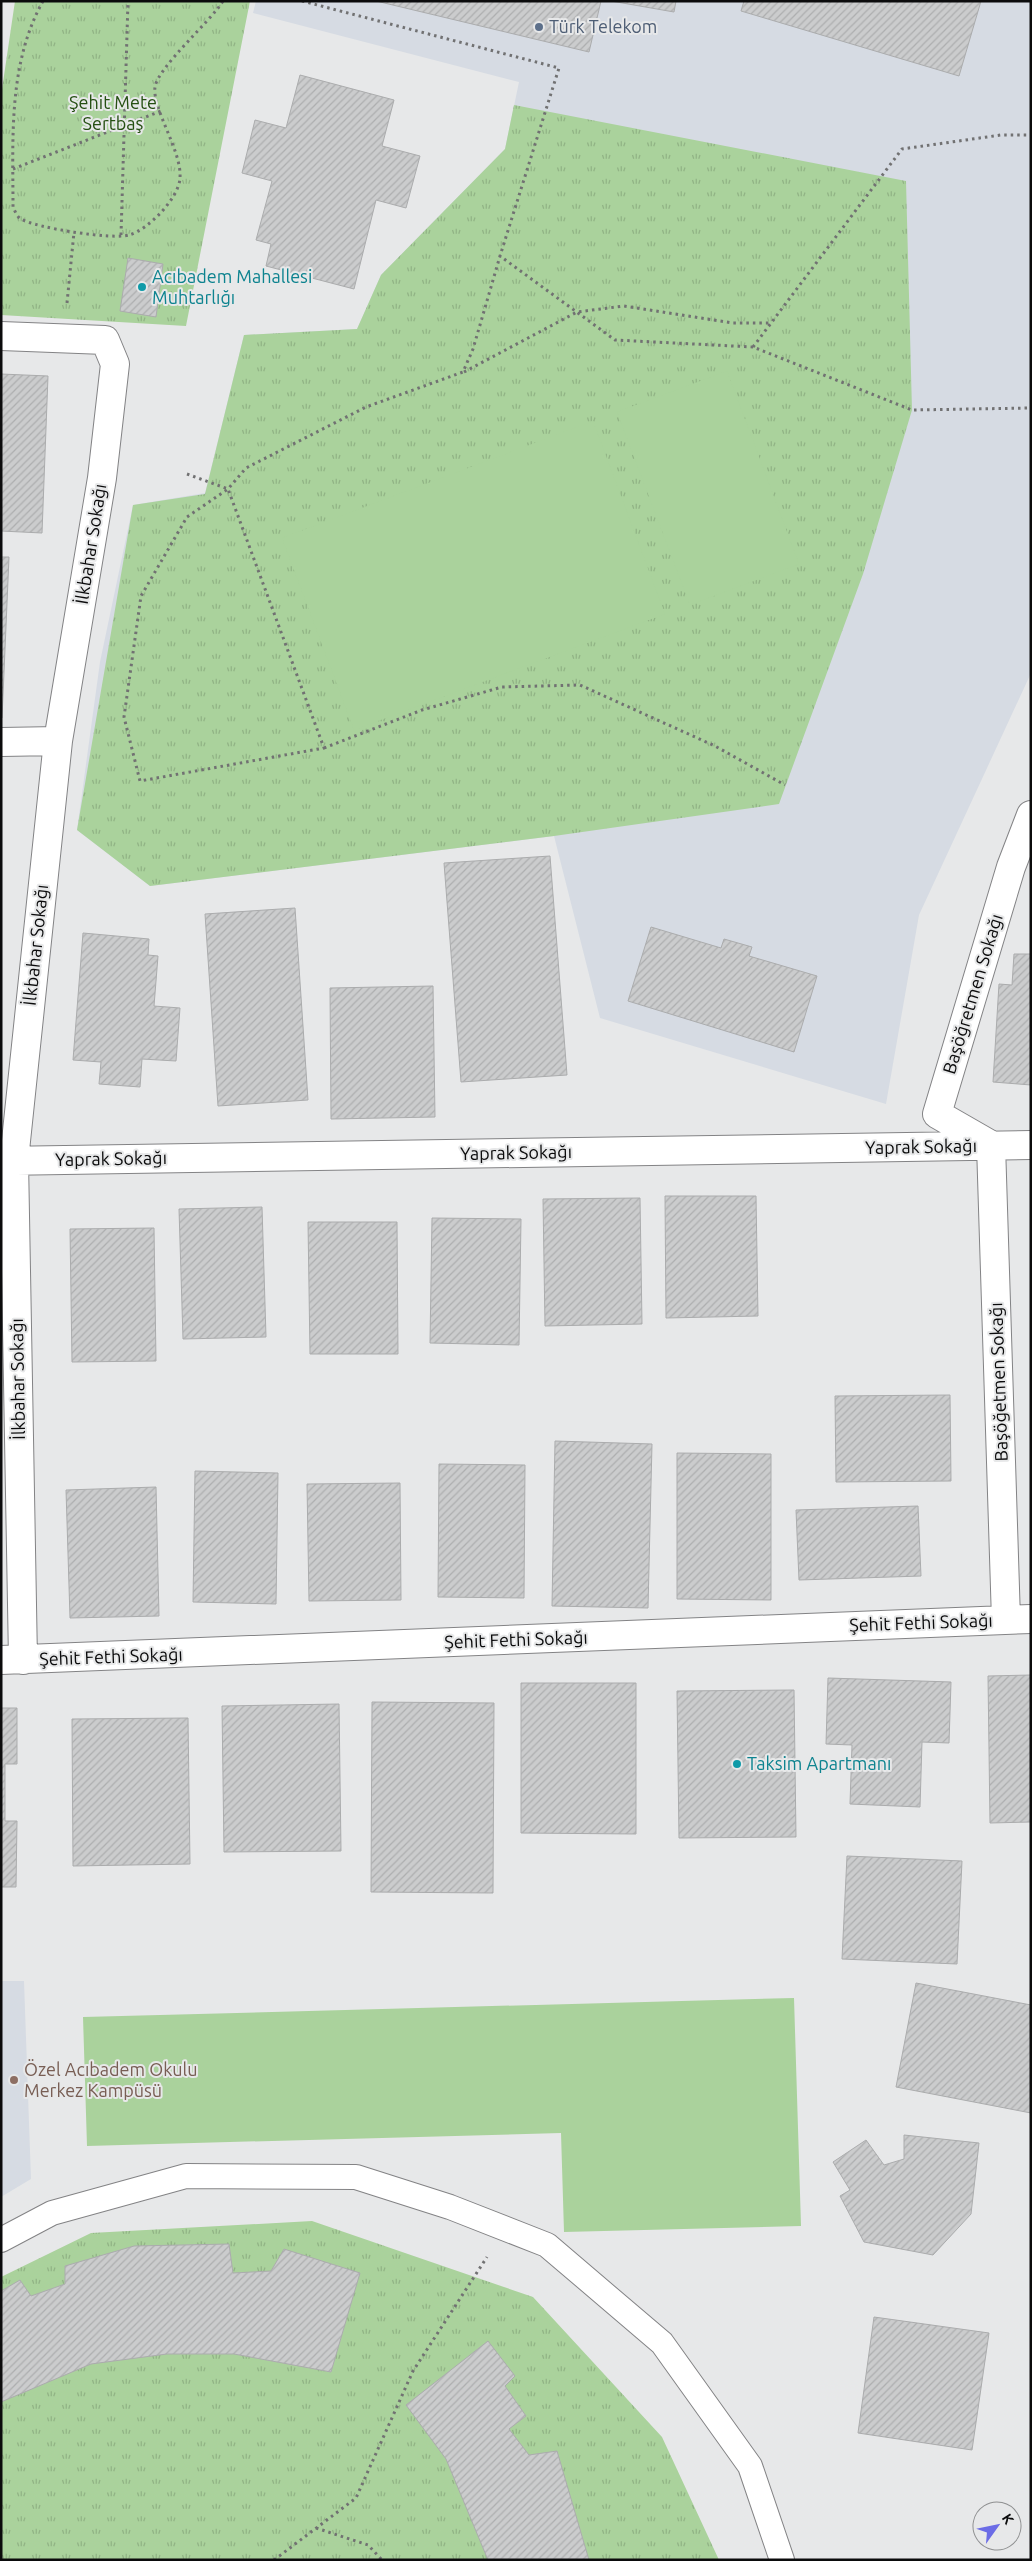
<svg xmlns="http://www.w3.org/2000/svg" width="1032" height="2561" font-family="Ubuntu,sans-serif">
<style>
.built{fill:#d6dbe3}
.grass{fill:url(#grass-tufts)}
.garden{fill:#aad29c}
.building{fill:url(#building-hatch);stroke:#abacad}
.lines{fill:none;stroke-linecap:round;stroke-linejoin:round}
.lane-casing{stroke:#838385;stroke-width:26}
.street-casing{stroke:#838385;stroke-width:30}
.path{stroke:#717172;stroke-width:3;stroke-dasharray:2.5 4;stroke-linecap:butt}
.lane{stroke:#fff;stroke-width:24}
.street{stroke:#fff;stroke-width:28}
.service-dot{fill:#5c6f8a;stroke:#e7e8e9;stroke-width:2}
.culture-dot{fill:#0f9aa8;stroke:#e7e8e9;stroke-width:2}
.education-dot{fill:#8d6e63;stroke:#e7e8e9;stroke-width:2}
.labels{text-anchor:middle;stroke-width:4;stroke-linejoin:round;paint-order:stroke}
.service-label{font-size:18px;fill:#4e5e75;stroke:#e7e8e9;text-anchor:start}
.park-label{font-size:18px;fill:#254f12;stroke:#e7e8e9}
.culture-label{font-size:18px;fill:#0d838f;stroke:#e7e8e9;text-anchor:start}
.street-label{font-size:18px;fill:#0b0b0c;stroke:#e7e8e9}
.education-label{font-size:18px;fill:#785e54;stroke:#e7e8e9;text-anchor:start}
</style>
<defs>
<pattern id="grass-tufts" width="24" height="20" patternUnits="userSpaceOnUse" patternTransform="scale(1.25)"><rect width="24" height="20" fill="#aad29c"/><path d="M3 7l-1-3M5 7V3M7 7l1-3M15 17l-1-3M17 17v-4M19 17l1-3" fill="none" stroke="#91b385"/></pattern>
<pattern id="building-hatch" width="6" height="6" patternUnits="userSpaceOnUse" patternTransform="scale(1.25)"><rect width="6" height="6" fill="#cbcccd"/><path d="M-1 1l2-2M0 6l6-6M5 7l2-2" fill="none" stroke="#adaeaf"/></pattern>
</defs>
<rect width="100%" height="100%" fill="#e7e8e9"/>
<!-- built -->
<path class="built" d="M 256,1 L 1031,1 L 1031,673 L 919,915 L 886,1104 L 600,1018 L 554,836 L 150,886 L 77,830 L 100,662 L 133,505 L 205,493 L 244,335 L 357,329 L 381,275 L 505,149 L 519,82 L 253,13 Z
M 1,1981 L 24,1981 L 31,2179 L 1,2197 Z"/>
<!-- grass -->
<path class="grass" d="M 15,1 L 250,1 L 186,326 L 1,315 L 1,96 Z
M 514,105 L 906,181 L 912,410 L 863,574 L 779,804 L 554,836 L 150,886 L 77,830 L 133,505 L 205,494 L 244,335 L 357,329 L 381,275 L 505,149 Z
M 312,2221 L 533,2297 L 662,2437 L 719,2560 L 1,2560 L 1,2277 L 91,2233 Z"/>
<!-- garden -->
<path class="garden" d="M 727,371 L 799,564 L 690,605 L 617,412 Z
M 593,421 L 665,614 L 354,730 L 282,538 Z
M 794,1998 L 801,2226 L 564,2232 L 561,2133 L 87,2146 L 83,2017 Z"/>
<!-- building -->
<path class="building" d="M 376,1 L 601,1 L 589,52 Z
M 611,1 L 676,1 L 674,12 Z
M 744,1 L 981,1 L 959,76 L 741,11 Z
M 300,75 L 394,100 L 382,146 L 420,156 L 406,208 L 376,200 L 354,289 L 266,266 L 271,244 L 256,240 L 272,181 L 242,173 L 255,120 L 286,128 Z
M 128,258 L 163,264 L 156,317 L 120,311 Z
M 1,374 L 48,376 L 42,533 L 1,531 Z
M 1,557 L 9,557 L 2,718 L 1,718 Z
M 550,856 L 567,1075 L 461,1082 L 444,863 Z
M 295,908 L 308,1100 L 218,1106 L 205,914 Z
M 651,927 L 721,948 L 724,939 L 752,947 L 749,956 L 817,976 L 794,1052 L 628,1001 Z
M 83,933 L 149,939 L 148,955 L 158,956 L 154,1006 L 180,1008 L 176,1061 L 142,1059 L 140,1087 L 99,1084 L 101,1062 L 73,1060 Z
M 1014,954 L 1031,954 L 1031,1085 L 993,1082 L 999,984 L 1012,985 Z
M 433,986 L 435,1117 L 331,1119 L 330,988 Z
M 665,1196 L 756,1196 L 758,1316 L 666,1318 Z
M 640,1198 L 642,1324 L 545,1326 L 543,1199 Z
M 262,1207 L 266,1337 L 183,1339 L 179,1209 Z
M 432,1218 L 521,1219 L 519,1345 L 430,1343 Z
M 308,1222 L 397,1222 L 398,1354 L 310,1354 Z
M 154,1228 L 156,1361 L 72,1362 L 70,1229 Z
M 950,1395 L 951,1481 L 836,1482 L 835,1396 Z
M 555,1441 L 652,1444 L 648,1608 L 552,1606 Z
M 677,1453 L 771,1454 L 771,1600 L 677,1599 Z
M 439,1464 L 525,1465 L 524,1598 L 438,1597 Z
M 195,1471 L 278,1473 L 276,1604 L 193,1602 Z
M 400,1483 L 401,1600 L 309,1601 L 307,1484 Z
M 156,1487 L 159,1616 L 70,1618 L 66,1490 Z
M 918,1506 L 921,1576 L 799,1580 L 796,1510 Z
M 1031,1675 L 1031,1822 L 990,1823 L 988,1676 Z
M 828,1678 L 951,1682 L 949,1743 L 922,1742 L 920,1807 L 850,1804 L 852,1745 L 826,1744 Z
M 521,1683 L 636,1683 L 636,1834 L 521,1833 Z
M 794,1690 L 796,1837 L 679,1838 L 677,1691 Z
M 372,1702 L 494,1703 L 493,1893 L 371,1892 Z
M 339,1704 L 341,1851 L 224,1852 L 222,1706 Z
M 1,1708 L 17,1708 L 17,1764 L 5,1764 L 5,1821 L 17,1821 L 16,1887 L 1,1887 Z
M 188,1718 L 190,1864 L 73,1866 L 72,1719 Z
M 847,1856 L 962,1861 L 957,1964 L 842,1959 Z
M 916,1983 L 1031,2005 L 1031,2113 L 896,2087 Z
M 904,2135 L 979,2143 L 971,2214 L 933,2255 L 864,2242 L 840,2196 L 850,2190 L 833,2162 L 866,2140 L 884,2165 L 904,2159 Z
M 229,2244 L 233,2273 L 271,2271 L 284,2249 L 360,2273 L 331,2372 L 234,2354 L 167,2354 L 91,2364 L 1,2402 L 1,2291 L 20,2280 L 31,2296 L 65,2284 L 65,2266 L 134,2246 Z
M 874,2317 L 989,2333 L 972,2450 L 858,2433 Z
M 488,2341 L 515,2376 L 505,2386 L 526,2416 L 509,2429 L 529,2455 L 557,2451 L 589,2560 L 488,2560 L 446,2459 L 406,2405 Z"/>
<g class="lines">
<!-- lane casing -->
<g class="lane-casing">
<path id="lane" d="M 1,2240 L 52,2213 L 186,2176 L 356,2177 L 450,2207 L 547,2245 L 662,2343 L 750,2466 L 782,2560"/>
</g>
<!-- street casing -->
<g class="street-casing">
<path id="street" d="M 1,336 L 105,340 L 115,364 L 102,478 L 58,741 L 14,1160 L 23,1660
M 1,742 L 58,741
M 1,1161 L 1031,1145
M 1006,1620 L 991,1145 L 937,1114 L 1011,867 L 1031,815
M 1,1660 L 1031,1619"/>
</g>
<!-- path -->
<path class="path" d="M 43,1 C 8,64 13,138 13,207 C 15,211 17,217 21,219 C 36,228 113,240 129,235 C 148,230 179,198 180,178 C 182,151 152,109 155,87 C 158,67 211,21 223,1
M 302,1 L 559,68 L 500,256
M 13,169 L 161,111
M 121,235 L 128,1
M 67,303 L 74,232
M 753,347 L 902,149 L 1001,135 L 1031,135
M 464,372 L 577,312 L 624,306 L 733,323 L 772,323
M 187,474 L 228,489 L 324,748 L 140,781 L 124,717 L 141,596 L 187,517 L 228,489 L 246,468 L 366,407 L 463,372 L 473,349 L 500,256 L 615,340 L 753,347 L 912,410 L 1031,408
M 324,748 L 422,710 L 502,687 L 580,685 L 715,746 L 785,785
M 316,2528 L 368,2545 L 382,2560
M 274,2560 L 356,2498 L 413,2371 L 487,2257"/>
<!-- lane -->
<use href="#lane" class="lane"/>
<!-- street -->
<use href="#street" class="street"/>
</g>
<!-- markers -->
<circle class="service-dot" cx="539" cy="27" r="5"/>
<g class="culture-dot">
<circle cx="142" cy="287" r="5"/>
<circle cx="737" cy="1764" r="5"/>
</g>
<circle class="education-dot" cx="14" cy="2080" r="5"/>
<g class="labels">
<!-- service labels -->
<g class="service-label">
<text x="549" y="33">Türk Telekom</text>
</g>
<!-- park labels -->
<g class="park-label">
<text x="113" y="109">Şehit Mete<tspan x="113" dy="21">Sertbaş</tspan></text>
</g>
<!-- culture labels -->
<g class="culture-label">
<text x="152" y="283">Acıbadem Mahallesi<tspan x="152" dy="21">Muhtarlığı</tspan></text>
<text x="747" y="1770">Taksim Apartmanı</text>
</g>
<!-- street labels -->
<g class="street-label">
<text transform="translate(91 544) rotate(-81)" y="6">İlkbahar Sokağı</text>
<text transform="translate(36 945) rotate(-84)" y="6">İlkbahar Sokağı</text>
<text transform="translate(973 994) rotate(-73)" y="6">Başöğretmen Sokağı</text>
<text transform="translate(921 1147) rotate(-1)" y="6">Yaprak Sokağı</text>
<text transform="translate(516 1153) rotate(-1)" y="6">Yaprak Sokağı</text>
<text transform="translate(111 1159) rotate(-1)" y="6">Yaprak Sokağı</text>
<text transform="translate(18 1379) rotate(-91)" y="6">İlkbahar Sokağı</text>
<text transform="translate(999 1382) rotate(-92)" y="6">Başöğetmen Sokağı</text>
<text transform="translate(921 1623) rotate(-2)" y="6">Şehit Fethi Sokağı</text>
<text transform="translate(516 1640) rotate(-2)" y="6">Şehit Fethi Sokağı</text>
<text transform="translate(111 1657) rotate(-2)" y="6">Şehit Fethi Sokağı</text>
</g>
<!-- education labels -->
<g class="education-label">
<text x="24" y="2076">Özel Acıbadem Okulu<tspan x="24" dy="21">Merkez Kampüsü</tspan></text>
</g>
</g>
<!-- border -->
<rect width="1032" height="2561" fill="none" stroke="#0b0b0c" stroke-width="5"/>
<!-- north arrow -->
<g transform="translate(997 2526) rotate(57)"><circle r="24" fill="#e7e8e9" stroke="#8f9091"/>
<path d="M0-4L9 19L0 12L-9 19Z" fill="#6b6ce6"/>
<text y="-8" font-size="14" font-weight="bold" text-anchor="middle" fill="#0b0b0c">K</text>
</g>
</svg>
